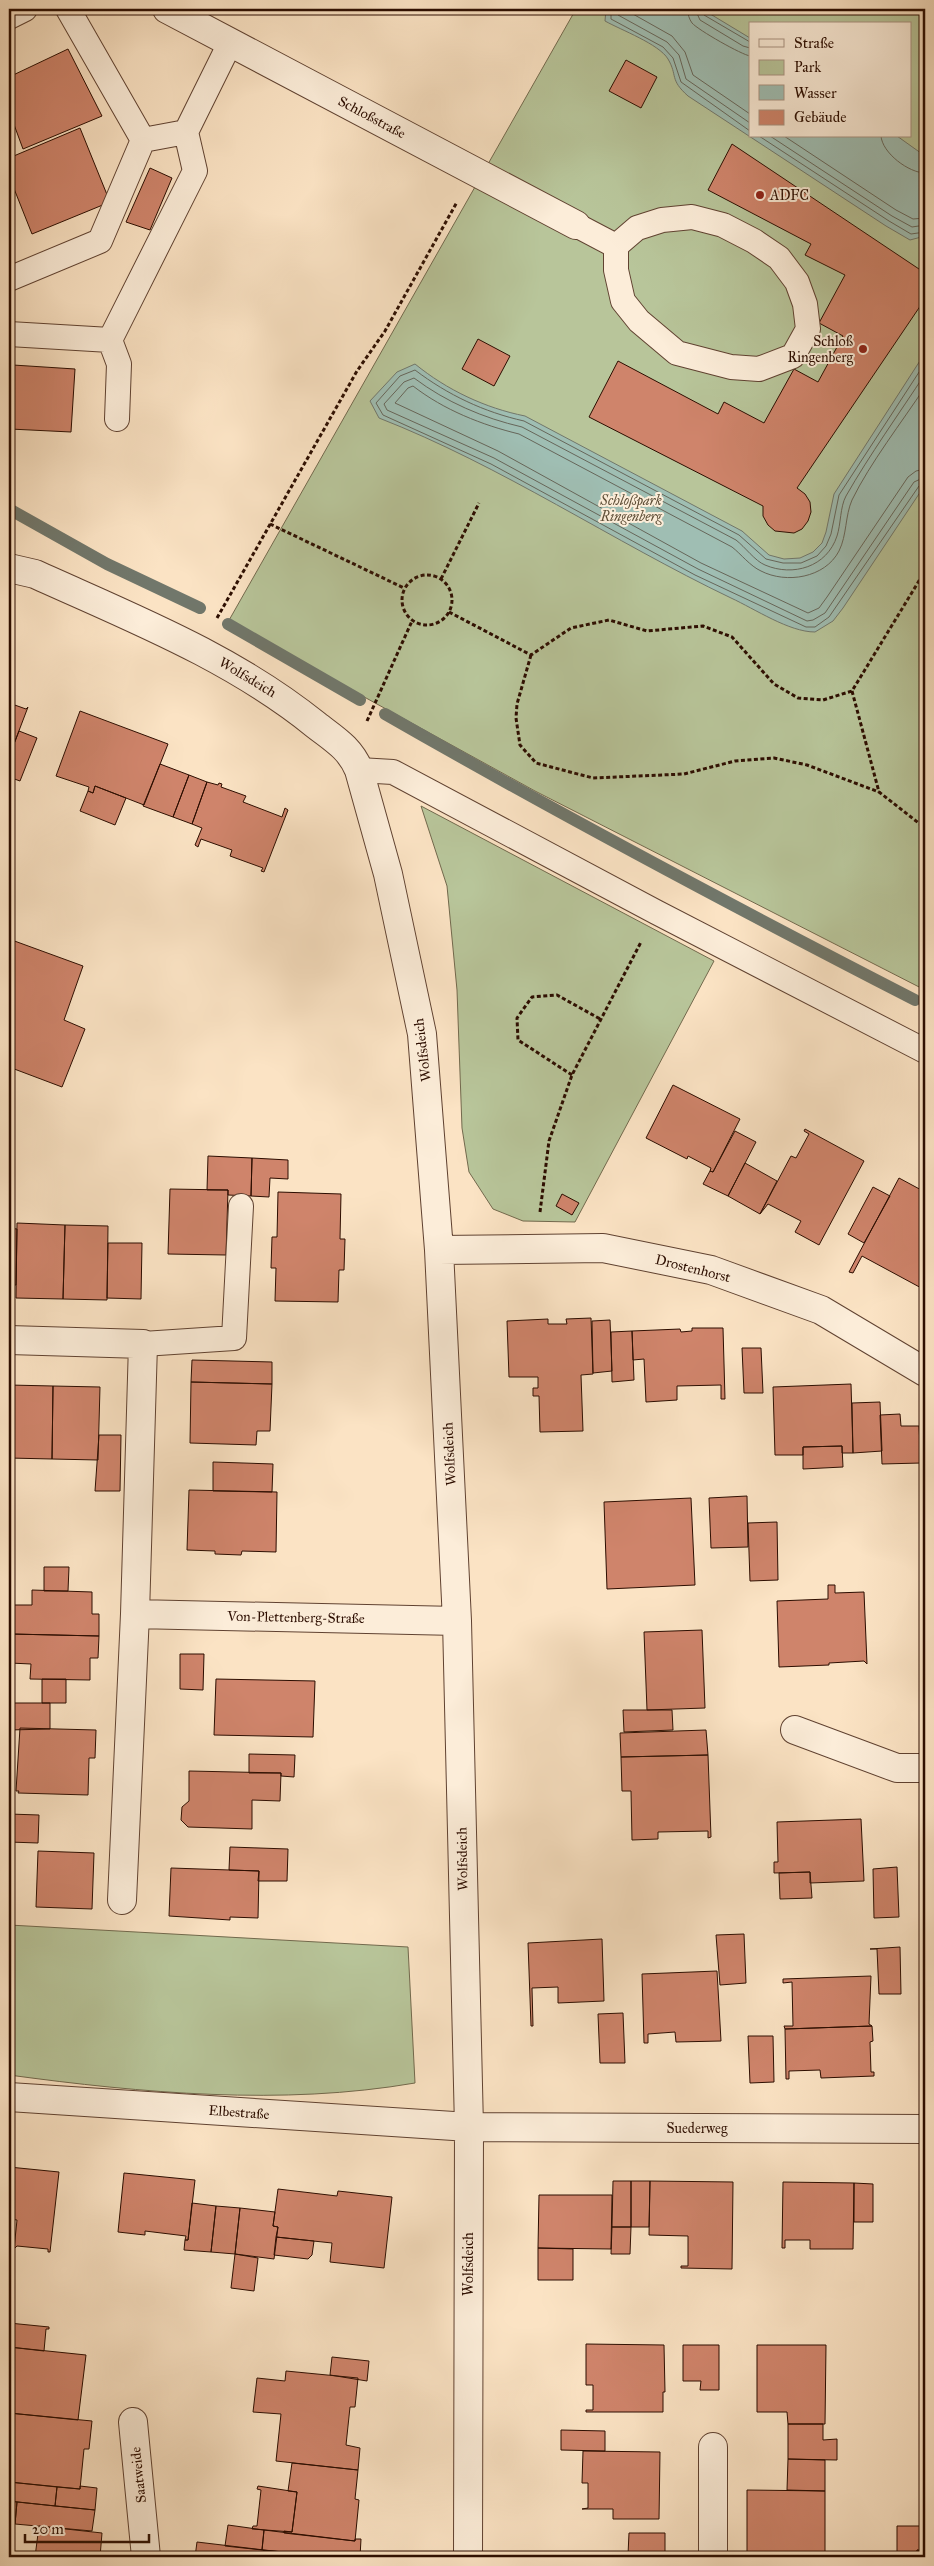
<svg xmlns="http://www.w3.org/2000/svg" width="934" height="2566" font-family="'IM FELL Great Primer',serif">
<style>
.green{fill:#b8c59a;stroke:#72694d;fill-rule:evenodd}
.water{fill:#9fbeb3;stroke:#71776b}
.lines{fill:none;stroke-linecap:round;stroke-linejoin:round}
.shore{stroke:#66665a;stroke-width:1}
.stream{stroke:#71776b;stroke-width:12}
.building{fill:#cf846b;stroke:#2c0d00}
.lane-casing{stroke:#604231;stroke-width:26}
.street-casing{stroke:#604231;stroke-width:30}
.path{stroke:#2c0d00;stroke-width:3;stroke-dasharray:4 2.5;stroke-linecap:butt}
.lane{stroke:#fcedd9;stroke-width:24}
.street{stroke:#fcedd9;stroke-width:28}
.poi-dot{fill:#8f2418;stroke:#fcedd9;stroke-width:2}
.labels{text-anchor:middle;stroke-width:4;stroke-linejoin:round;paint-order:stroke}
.street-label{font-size:14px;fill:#2c0d00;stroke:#fcedd9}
.poi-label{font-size:14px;fill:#2c0d00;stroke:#fcedd9;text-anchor:start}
.park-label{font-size:14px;font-style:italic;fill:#5d4d36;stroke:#fcedd9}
</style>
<rect width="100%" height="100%" fill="#fbe3c4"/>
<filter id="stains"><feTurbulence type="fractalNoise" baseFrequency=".004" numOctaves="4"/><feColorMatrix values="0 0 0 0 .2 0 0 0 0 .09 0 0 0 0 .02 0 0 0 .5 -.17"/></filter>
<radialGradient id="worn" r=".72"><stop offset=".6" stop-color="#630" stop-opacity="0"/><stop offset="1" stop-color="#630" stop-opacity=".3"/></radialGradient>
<!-- green -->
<path class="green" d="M 576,9 L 925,9 L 925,990 L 535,791 L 228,622 ZM 750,24 L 910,24 L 910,136 L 750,136 Z
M 421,806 L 714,961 L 575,1222 L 523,1221 L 493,1209 L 469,1172 L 462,1128 L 457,990 L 447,886 Z
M 9,1925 L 408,1947 L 415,2083 C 282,2106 142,2093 9,2075 Z"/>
<!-- water -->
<path class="water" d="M 606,9 L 702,9 L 750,38 L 750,136 L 897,136 L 925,156 L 925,236 L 910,240 L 886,226 L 688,96 C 669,79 678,76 668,59 C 659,44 621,30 605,21 Z
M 925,353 L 925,485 L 843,608 L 833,621 L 815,632 C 789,632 755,609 731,598 C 612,541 502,466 379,418 L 370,401 L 397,372 L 415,364 C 447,390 485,408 525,416 L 742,531 L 769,555 L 784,559 L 800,558 L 813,552 L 822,543 L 826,532 L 834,494 Z"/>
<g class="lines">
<!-- shore -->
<path class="shore" d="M 611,9 L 611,19 L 663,47 L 673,58 L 681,82 L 750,131
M 617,9 L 618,15 L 667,42 L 679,55 L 686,79 L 750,123
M 624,9 L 672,36 L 685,52 L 693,75 L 750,114
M 687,9 C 688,14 689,19 692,23 C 698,30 742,55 750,56
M 695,9 L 700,20 L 743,46 L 750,48
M 701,9 L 704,15 L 750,42
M 759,136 L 889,221 L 911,234 L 925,232
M 770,136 L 892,216 L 912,227 L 925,225
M 784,136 L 896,210 L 913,219 L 925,218
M 881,136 C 882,153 909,173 925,173
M 925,363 L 839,495 L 831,534 L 826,546 L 817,556 L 801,563 L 783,563 L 766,559 L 739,535 L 524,421 C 484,412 448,395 415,370 L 400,376 L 376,403 L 383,415 L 491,464 L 695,575 L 806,627 L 815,627 L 829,617 L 919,486 L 925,483
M 925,374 C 899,414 870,454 846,496 C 840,507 841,524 837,536 C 827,567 793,577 765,565 C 755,561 745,547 736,540 L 522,427 C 483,418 446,402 414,378 L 404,382 L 384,404 L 387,410 L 494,458 L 698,569 L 807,621 L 813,620 L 825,613 L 914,482 L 925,477
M 925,387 C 902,422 870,463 852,500 C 845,516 847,535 839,551 C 825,578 786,584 761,571 C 750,566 741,554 732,547 L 519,434 C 482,425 444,410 413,386 L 408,388 L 395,403 L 498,451 L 701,563 L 808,613 L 819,608 L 827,597 L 908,477 L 916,471 L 925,469"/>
<!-- stream -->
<path class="stream" d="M 9,509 L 107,564 L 200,608
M 228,624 L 360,700
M 385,714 C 559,814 736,908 915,1000"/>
</g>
<!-- building -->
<path class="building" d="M 68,49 L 102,116 L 23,149 L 9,111 L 9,77 Z
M 626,60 L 657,77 L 641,108 L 609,91 Z
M 80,128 L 110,202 L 32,234 L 9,176 L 9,158 Z
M 732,144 L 919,269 L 925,261 L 925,299 L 797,488 L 805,494 L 810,502 L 811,512 L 808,521 L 802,529 L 794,533 L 775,531 L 768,525 L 763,516 L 763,506 L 589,417 L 618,361 L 718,414 L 724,402 L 764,423 L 794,369 L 818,382 L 843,336 L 819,323 L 845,275 L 805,255 L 811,244 L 708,190 Z
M 150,168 L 172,178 L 150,230 L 126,222 Z
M 478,339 L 510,356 L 494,386 L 462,369 Z
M 13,365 L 75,369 L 71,432 L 10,429 Z
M 9,389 L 12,389 L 10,441 L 9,441 Z
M 9,703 L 26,709 L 28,707 L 9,757 Z
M 80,711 L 168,744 L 144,805 L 95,786 L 93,793 L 88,791 L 89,787 L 56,776 Z
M 19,731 L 37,738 L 20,781 L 9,777 L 9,757 Z
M 160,764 L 189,775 L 173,817 L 143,806 Z
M 189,775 L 207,782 L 192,824 L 173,817 Z
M 207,782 L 218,785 L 219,783 L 222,784 L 221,787 L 246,796 L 243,802 L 282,817 L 285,808 L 288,810 L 264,872 L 261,871 L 263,868 L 230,856 L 232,850 L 201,839 L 198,847 L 195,845 L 202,828 L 192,824 Z
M 95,786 L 126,798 L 115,825 L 80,811 L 88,791 L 93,793 Z
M 9,939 L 83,966 L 64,1020 L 85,1029 L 62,1087 L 9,1067 L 13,1053 L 9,1051 Z
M 673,1085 L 740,1119 L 713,1172 L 710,1171 L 711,1168 L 688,1156 L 687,1159 L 646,1138 Z
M 805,1129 L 864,1161 L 819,1245 L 795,1232 L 801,1221 L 768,1204 L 760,1214 L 791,1156 L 796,1158 L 809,1134 L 804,1131 Z
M 735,1131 L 756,1142 L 728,1196 L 703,1184 L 710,1171 L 713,1172 Z
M 208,1156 L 252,1158 L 251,1196 L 228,1195 L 228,1190 L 207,1190 Z
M 252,1158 L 288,1160 L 288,1179 L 270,1178 L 269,1197 L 251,1196 Z
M 745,1163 L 777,1181 L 760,1214 L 728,1196 Z
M 899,1178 L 925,1192 L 925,1290 L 862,1256 L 853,1273 L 849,1272 Z
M 873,1187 L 890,1196 L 864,1243 L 848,1234 Z
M 170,1189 L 228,1190 L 226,1255 L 168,1254 Z
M 278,1192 L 341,1194 L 340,1239 L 345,1239 L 344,1270 L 339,1270 L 338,1302 L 275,1301 L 276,1268 L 271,1268 L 272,1237 L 277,1237 Z
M 562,1194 L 579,1203 L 572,1215 L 556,1206 Z
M 17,1223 L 65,1225 L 63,1299 L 16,1298 Z
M 65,1225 L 108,1226 L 107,1300 L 63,1299 Z
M 9,1228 L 17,1229 L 16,1285 L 9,1285 Z
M 108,1243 L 142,1243 L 141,1299 L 107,1298 Z
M 591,1318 L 593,1374 L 581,1375 L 583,1431 L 540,1432 L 539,1396 L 533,1396 L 533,1388 L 538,1388 L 538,1377 L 509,1377 L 507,1321 L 548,1319 L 548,1324 L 567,1324 L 566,1319 Z
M 610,1320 L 612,1371 L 593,1373 L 592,1321 Z
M 692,1328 L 723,1328 L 725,1399 L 721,1399 L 721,1385 L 677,1386 L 677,1400 L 646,1402 L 644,1359 L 633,1360 L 632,1331 L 680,1329 L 681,1332 L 692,1331 Z
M 632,1331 L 634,1380 L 612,1382 L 611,1332 Z
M 742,1348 L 761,1348 L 763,1393 L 744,1393 Z
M 192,1360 L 272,1362 L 272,1384 L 191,1382 Z
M 191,1382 L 272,1384 L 270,1431 L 257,1431 L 256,1445 L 190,1443 Z
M 851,1384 L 853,1453 L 842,1453 L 842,1446 L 803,1447 L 803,1455 L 775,1455 L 773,1387 Z
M 9,1385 L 53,1386 L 52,1459 L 9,1458 Z
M 53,1386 L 100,1387 L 98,1460 L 52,1459 Z
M 880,1402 L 882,1451 L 853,1453 L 852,1403 Z
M 900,1414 L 901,1426 L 919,1426 L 921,1463 L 882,1464 L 880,1415 Z
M 99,1435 L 121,1435 L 120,1491 L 95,1491 Z
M 842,1446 L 843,1467 L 803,1469 L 803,1447 Z
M 213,1462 L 273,1464 L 272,1492 L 213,1491 Z
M 189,1490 L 277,1492 L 276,1552 L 242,1551 L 241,1555 L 215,1554 L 215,1551 L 187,1550 Z
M 747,1496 L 748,1547 L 711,1548 L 709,1498 Z
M 691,1498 L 695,1585 L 607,1589 L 604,1502 Z
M 777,1522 L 778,1580 L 750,1581 L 748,1523 Z
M 44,1567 L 69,1567 L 68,1591 L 44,1591 Z
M 828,1585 L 835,1585 L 835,1593 L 864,1592 L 867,1664 L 864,1661 L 829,1663 L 829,1665 L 779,1667 L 777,1601 L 828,1599 Z
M 32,1590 L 92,1592 L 92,1614 L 99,1614 L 99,1636 L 11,1634 L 11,1605 L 32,1605 Z
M 702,1630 L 705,1708 L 647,1710 L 644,1632 Z
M 11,1634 L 99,1636 L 98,1658 L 90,1658 L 90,1680 L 30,1679 L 31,1664 L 10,1663 Z
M 180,1654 L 204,1654 L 203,1690 L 180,1689 Z
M 42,1679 L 66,1679 L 66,1703 L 42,1703 Z
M 216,1679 L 315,1681 L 313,1737 L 214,1735 Z
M 9,1703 L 50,1703 L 50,1729 L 9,1730 Z
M 623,1710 L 672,1710 L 673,1730 L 624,1732 Z
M 922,1719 L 925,1719 L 925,1743 L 923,1744 Z
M 20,1728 L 96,1730 L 95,1758 L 89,1758 L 88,1795 L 18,1793 L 19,1791 L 16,1791 Z
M 706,1730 L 708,1755 L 621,1757 L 620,1733 Z
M 249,1754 L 295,1755 L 294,1777 L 281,1776 L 281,1773 L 249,1773 Z
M 708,1755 L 711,1837 L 708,1838 L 708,1831 L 658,1832 L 658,1839 L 632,1840 L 631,1791 L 622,1791 L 621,1757 Z
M 189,1771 L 281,1773 L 280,1801 L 252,1800 L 252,1829 L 188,1827 L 181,1820 L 182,1807 L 189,1801 Z
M 9,1814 L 39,1815 L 38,1843 L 9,1842 Z
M 861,1819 L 864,1881 L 810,1883 L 810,1872 L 774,1873 L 774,1862 L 778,1862 L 777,1822 Z
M 230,1847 L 288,1849 L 287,1881 L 258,1881 L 259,1871 L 229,1870 Z
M 38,1851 L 94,1853 L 92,1909 L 36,1907 Z
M 897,1867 L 899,1917 L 874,1918 L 873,1869 Z
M 171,1868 L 259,1871 L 258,1918 L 230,1917 L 230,1920 L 169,1916 Z
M 810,1872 L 812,1898 L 780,1899 L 779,1873 Z
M 744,1934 L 746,1983 L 720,1985 L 716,1935 Z
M 602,1939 L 604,2001 L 558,2003 L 558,1987 L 532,1988 L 533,2026 L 531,2026 L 528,1943 Z
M 900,1947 L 901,1994 L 879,1994 L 877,1949 L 870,1949 Z
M 717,1971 L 721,2041 L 676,2042 L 675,2032 L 648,2034 L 648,2043 L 644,2043 L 642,1974 Z
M 871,1976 L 869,2024 L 872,2026 L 785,2029 L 784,2026 L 793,2026 L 792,1982 L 783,1983 L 783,1979 Z
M 623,2013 L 625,2063 L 600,2063 L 598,2014 Z
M 872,2026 L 873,2041 L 870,2042 L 871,2072 L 874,2072 L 874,2076 L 821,2078 L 820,2070 L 789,2071 L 789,2079 L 786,2079 L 785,2029 Z
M 748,2036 L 773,2036 L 774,2082 L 750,2083 Z
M 9,2164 L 9,2167 L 59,2172 L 50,2252 L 48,2252 L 48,2249 L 17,2246 L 14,2249 L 17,2220 L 9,2219 Z
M 124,2173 L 195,2180 L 188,2240 L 185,2240 L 186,2236 L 145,2231 L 145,2235 L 118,2232 Z
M 613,2181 L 631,2181 L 631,2227 L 612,2227 Z
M 631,2181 L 650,2181 L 649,2227 L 631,2227 Z
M 650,2181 L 733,2182 L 732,2269 L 681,2268 L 681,2266 L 688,2266 L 688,2236 L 649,2235 Z
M 783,2182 L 854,2183 L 853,2249 L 810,2249 L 810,2240 L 785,2240 L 785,2248 L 782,2248 Z
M 854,2183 L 873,2184 L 873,2222 L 854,2222 Z
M 278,2189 L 337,2196 L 338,2191 L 392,2197 L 384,2268 L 330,2262 L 332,2243 L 276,2237 L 278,2227 L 273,2226 Z
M 539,2195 L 612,2195 L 611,2249 L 538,2248 Z
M 192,2203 L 216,2206 L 211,2252 L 184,2250 L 185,2240 L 188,2240 Z
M 216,2206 L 240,2208 L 235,2254 L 211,2252 Z
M 240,2208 L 275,2212 L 273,2226 L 278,2227 L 274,2259 L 235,2254 Z
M 612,2227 L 631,2227 L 630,2254 L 611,2254 Z
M 276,2237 L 314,2241 L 312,2255 L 308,2259 L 274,2255 Z
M 538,2248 L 573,2249 L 573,2280 L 538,2280 Z
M 235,2254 L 258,2258 L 254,2291 L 231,2288 Z
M 9,2323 L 49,2327 L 49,2329 L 46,2329 L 44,2351 L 9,2347 Z
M 586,2344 L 664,2345 L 665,2392 L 663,2392 L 663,2412 L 586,2412 L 586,2410 L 593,2410 L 593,2385 L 586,2385 Z
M 683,2345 L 719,2345 L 719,2390 L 700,2390 L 701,2381 L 683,2381 Z
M 757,2345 L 826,2345 L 825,2424 L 788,2424 L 787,2412 L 757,2412 Z
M 9,2347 L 86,2355 L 78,2420 L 9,2413 Z
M 332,2357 L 369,2361 L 367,2381 L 330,2375 Z
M 286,2371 L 358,2378 L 355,2407 L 350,2407 L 346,2445 L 360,2448 L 358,2470 L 276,2461 L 281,2414 L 253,2412 L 257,2378 L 285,2381 Z
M 9,2413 L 92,2421 L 89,2449 L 84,2449 L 80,2489 L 9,2482 L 11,2452 Z
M 788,2424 L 823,2424 L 823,2440 L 837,2439 L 837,2460 L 788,2459 Z
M 561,2430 L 605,2431 L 605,2451 L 561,2450 Z
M 583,2451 L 660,2452 L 659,2519 L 613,2519 L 613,2509 L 582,2509 L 588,2508 L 588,2483 L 582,2483 Z
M 788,2459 L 825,2460 L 825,2491 L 787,2490 Z
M 292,2463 L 358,2470 L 355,2499 L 359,2500 L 355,2541 L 284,2533 L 284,2531 L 292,2532 L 297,2492 L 288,2491 Z
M 9,2482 L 57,2487 L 55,2506 L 9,2501 Z
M 80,2486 L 97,2488 L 95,2510 L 55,2506 L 57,2487 L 80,2489 Z
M 258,2486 L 297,2492 L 292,2532 L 252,2529 L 253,2526 L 257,2526 L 261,2490 L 257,2489 Z
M 747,2490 L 825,2491 L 825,2557 L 747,2557 Z
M 9,2501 L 17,2502 L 15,2524 L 9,2524 Z
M 17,2502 L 95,2510 L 92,2531 L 15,2524 Z
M 228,2525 L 264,2530 L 262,2550 L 225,2546 Z
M 39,2526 L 102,2533 L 100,2557 L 35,2557 Z
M 897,2526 L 925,2526 L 925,2551 L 917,2550 L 917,2557 L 897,2557 Z
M 264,2530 L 355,2541 L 355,2539 L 361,2539 L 360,2557 L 333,2557 L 262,2550 Z
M 629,2533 L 665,2533 L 665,2555 L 628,2555 Z
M 197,2542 L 264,2550 L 263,2557 L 195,2557 Z
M 264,2550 L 333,2557 L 263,2557 Z
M 917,2550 L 925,2551 L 925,2557 L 917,2557 Z
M 610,2555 L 665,2555 L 665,2557 L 610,2557 Z"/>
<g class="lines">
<!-- lane casing -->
<g class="lane-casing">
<path id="lane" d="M 9,17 L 25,9
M 143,140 L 186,132 L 230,43
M 576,225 L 616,246 L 616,270 L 623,301 L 639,321 L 677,353 L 731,367 L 759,369 L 793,356 L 808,329 L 805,304 L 797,282 L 779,258 L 754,241 L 723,225 L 692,217 L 662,220 L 637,228 L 616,246
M 9,279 L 100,241 L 143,140 L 68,9
M 9,334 L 110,340 L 195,171 L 186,132
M 110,340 L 119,364 L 117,419
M 359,770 L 393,772 L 656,912 L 925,1051
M 143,1344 L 234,1338 L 241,1206"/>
</g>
<!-- street casing -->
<g class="street-casing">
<path id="street" d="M 167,9 L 576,225
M 9,568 L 35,574 C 132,618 232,657 316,725 C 334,739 350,748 359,770 L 388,874 L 422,1034 L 439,1250 L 457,1621 L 469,2127 L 468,2557
M 439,1250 L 603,1248 L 711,1270 L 821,1310 L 925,1372
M 9,1340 L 143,1344 L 135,1614 L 122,1900
M 135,1614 L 457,1621
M 795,1730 L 897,1768 L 925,1768
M 9,2097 L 469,2127 L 925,2129
M 133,2422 L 146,2557
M 713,2447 L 713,2557"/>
</g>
<!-- path -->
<path class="path" d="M 270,524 L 404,588
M402 600a25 25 0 1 1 50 0a25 25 0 1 1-50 0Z
M 441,579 L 479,503
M 449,612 L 531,655 L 571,628 L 609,620 L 647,631 L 703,626 L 732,637 L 774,684 L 798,698 L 823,700 L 852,691 L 925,571
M 217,618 L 357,371 L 385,331 L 457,202
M 531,655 L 517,704 L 516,718 L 520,745 L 536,763 L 593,778 L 684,774 L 735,761 L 774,758 L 807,765 L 879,792
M 852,691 L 879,792 L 925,828
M 367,721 L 412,621
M 572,1075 L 518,1040 L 517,1018 L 532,997 L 557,995 L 602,1020
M 540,1212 L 549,1141 L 572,1075 L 641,942"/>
<!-- lane -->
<use href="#lane" class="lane"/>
<!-- street -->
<use href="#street" class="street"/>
</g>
<!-- markers -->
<g class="poi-dot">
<circle cx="760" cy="195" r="5"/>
<circle cx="863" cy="349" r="5"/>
</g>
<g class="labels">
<!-- street labels -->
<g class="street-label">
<text transform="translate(372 117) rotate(28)" y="5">Schloßstraße</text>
<text transform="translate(248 677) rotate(31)" y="5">Wolfsdeich</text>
<text transform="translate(422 1050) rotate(-97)" y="5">Wolfsdeich</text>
<text transform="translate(693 1268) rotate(14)" y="5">Drostenhorst</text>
<text transform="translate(449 1454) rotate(-93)" y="5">Wolfsdeich</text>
<text transform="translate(296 1617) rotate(1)" y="5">Von-Plettenberg-Straße</text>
<text transform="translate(462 1859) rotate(-91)" y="5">Wolfsdeich</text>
<text transform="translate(239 2112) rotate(4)" y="5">Elbestraße</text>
<text x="697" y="2133">Suederweg</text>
<text transform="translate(468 2264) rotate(-90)" y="5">Wolfsdeich</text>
<text transform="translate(138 2475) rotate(-96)" y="5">Saatweide</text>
</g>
<!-- poi labels -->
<g class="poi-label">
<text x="770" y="200">ADFC</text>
<text x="853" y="346" text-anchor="end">Schloß<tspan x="853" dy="16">Ringenberg</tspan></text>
</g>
<!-- park labels -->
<g class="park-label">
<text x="631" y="505">Schloßpark<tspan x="631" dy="16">Ringenberg</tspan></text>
</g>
</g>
<!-- margin -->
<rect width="934" height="2566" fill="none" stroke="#fbe3c4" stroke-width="30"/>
<rect x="10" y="10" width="914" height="2546" fill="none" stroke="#2c0d00" stroke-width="2.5"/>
<rect x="15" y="15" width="904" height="2536" fill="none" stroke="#2c0d00"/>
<!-- legend -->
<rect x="749" y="22" width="162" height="115" fill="#fcedd9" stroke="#a99382"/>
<rect x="759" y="39" width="25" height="8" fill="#fcedd9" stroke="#a99382"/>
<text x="794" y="48" font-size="15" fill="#2c0d00">Straße</text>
<rect x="759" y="60" width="25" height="15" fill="#b8c59a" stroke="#a99382"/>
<text x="794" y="72" font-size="15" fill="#2c0d00">Park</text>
<rect x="759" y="85" width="25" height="15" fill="#9fbeb3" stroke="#a99382"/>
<text x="794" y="98" font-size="15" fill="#2c0d00">Wasser</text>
<rect x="759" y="110" width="25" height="15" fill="#cf846b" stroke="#a99382"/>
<text x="794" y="122" font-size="15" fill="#2c0d00">Gebäude</text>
<!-- scale -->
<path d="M25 2534v8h124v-8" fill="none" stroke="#2c0d00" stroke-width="2.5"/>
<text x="32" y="2534" font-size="15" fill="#2c0d00" stroke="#fcedd9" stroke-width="4" paint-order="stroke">20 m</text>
<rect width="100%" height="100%" filter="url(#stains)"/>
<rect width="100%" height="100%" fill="url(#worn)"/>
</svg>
